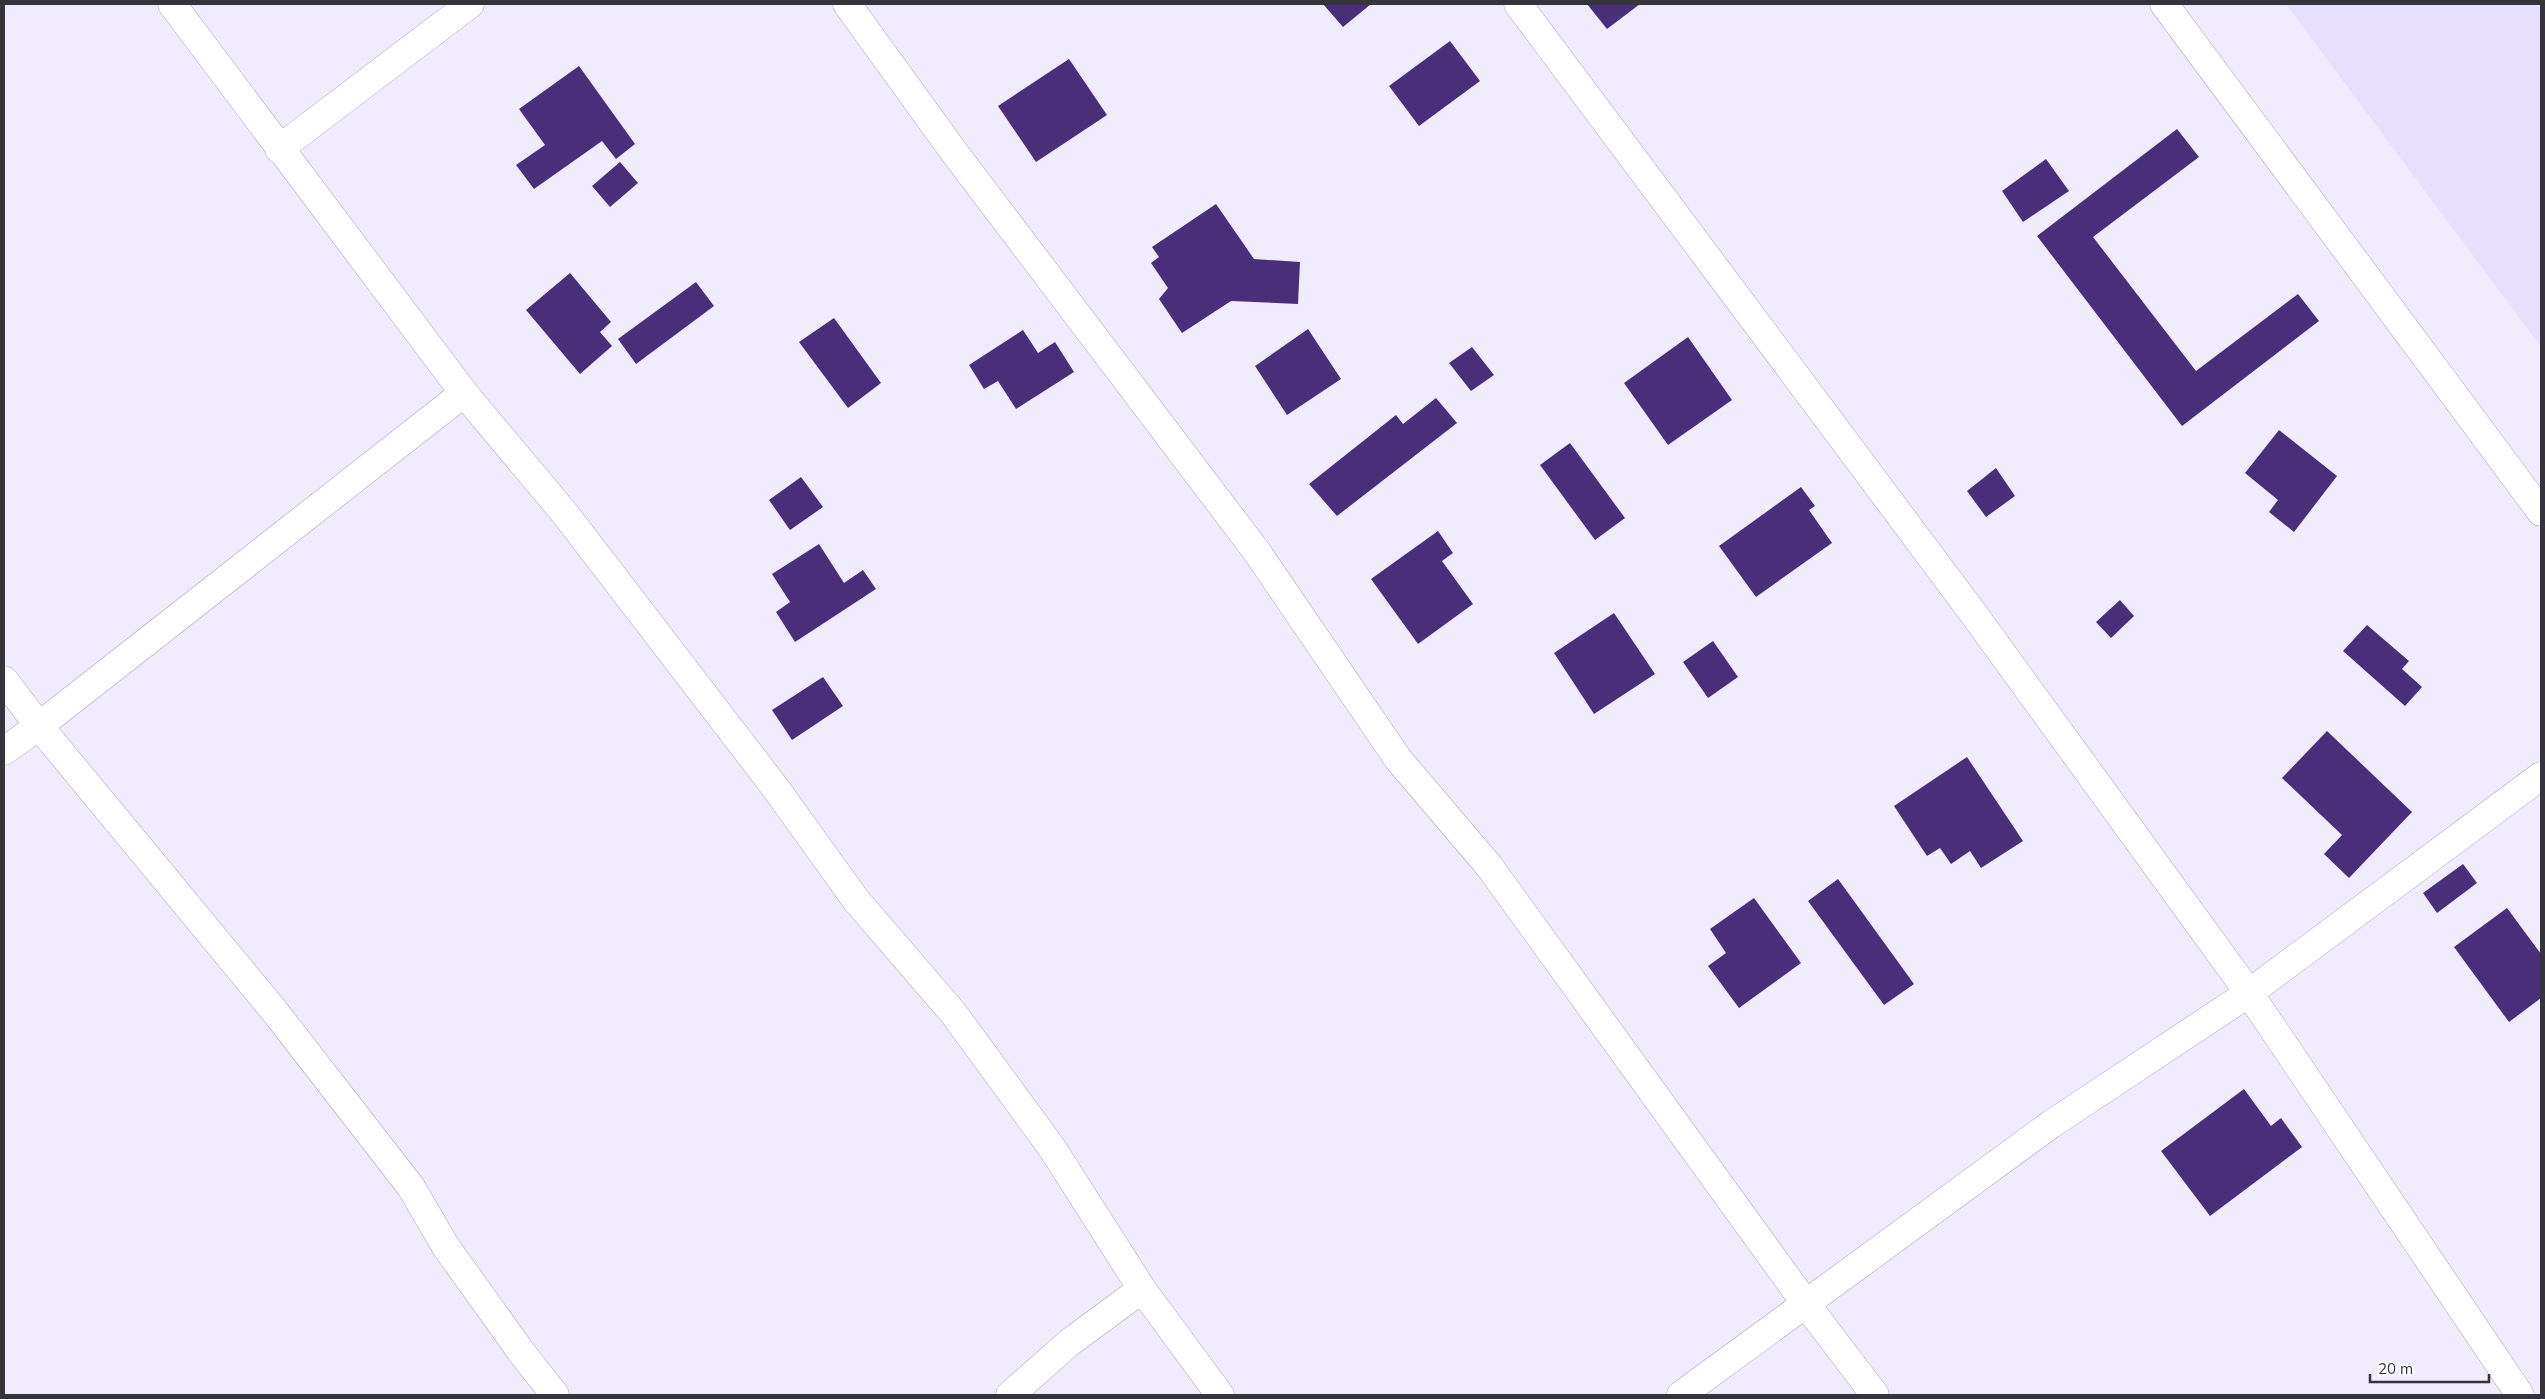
<svg xmlns="http://www.w3.org/2000/svg" width="2545" height="1399" font-family="Mulish,sans-serif">
<style>
.built{fill:#e6dffd}
.building{fill:#492f7a}
.lines{fill:none;stroke-linecap:round;stroke-linejoin:round}
.minor-casing{stroke:#a8a3b8;stroke-width:29}
.minor{stroke:#fff;stroke-width:28}
</style>
<rect width="100%" height="100%" fill="#f0ecfe"/>
<!-- built -->
<path class="built" d="M 2286,4 L 2541,4 L 2541,347 Z"/>
<!-- building -->
<path class="building" d="M 1323,4 L 1371,4 L 1343,27 Z
M 1587,4 L 1640,4 L 1607,29 Z
M 1450,41 L 1480,81 L 1419,126 L 1389,86 Z
M 1069,59 L 1107,115 L 1036,162 L 998,106 Z
M 579,66 L 635,144 L 616,159 L 602,141 L 534,189 L 516,165 L 545,145 L 519,109 Z
M 2177,129 L 2199,157 L 2093,237 L 2196,371 L 2298,294 L 2319,321 L 2182,426 L 2037,236 Z
M 2046,159 L 2069,191 L 2023,222 L 2002,191 Z
M 620,162 L 638,183 L 610,207 L 592,186 Z
M 1216,204 L 1254,259 L 1300,262 L 1298,304 L 1231,301 L 1182,333 L 1159,299 L 1168,288 L 1151,263 L 1159,257 L 1152,247 Z
M 570,273 L 611,322 L 600,332 L 612,346 L 580,374 L 526,310 Z
M 696,282 L 714,306 L 636,364 L 618,339 Z
M 834,318 L 881,383 L 848,408 L 799,342 Z
M 1308,329 L 1341,379 L 1287,415 L 1255,366 Z
M 1023,330 L 1038,353 L 1055,342 L 1074,372 L 1016,409 L 998,381 L 984,389 L 969,365 Z
M 1688,337 L 1732,400 L 1668,445 L 1624,383 Z
M 1472,347 L 1494,375 L 1471,391 L 1449,363 Z
M 1436,398 L 1457,423 L 1337,516 L 1309,484 L 1396,415 L 1403,424 Z
M 2279,430 L 2337,476 L 2294,532 L 2269,512 L 2278,500 L 2245,473 Z
M 1570,443 L 1625,518 L 1595,540 L 1540,465 Z
M 1996,468 L 2015,496 L 1986,517 L 1967,491 Z
M 801,477 L 823,507 L 790,530 L 769,500 Z
M 1801,487 L 1815,506 L 1809,510 L 1832,543 L 1756,597 L 1719,546 Z
M 1438,531 L 1453,553 L 1442,561 L 1473,604 L 1418,644 L 1371,579 Z
M 819,544 L 844,583 L 863,570 L 876,589 L 795,642 L 776,612 L 790,602 L 772,574 Z
M 2120,600 L 2134,616 L 2111,638 L 2096,622 Z
M 1614,613 L 1655,674 L 1594,714 L 1554,653 Z
M 2367,625 L 2409,661 L 2402,669 L 2422,687 L 2405,706 L 2343,651 Z
M 1713,641 L 1738,677 L 1708,698 L 1683,662 Z
M 823,677 L 843,706 L 792,740 L 772,710 Z
M 2327,731 L 2412,812 L 2349,878 L 2324,854 L 2342,835 L 2282,778 Z
M 1967,757 L 2023,841 L 1981,868 L 1970,851 L 1951,864 L 1940,848 L 1927,856 L 1894,806 Z
M 2463,864 L 2477,883 L 2437,913 L 2423,893 Z
M 1838,879 L 1914,984 L 1884,1005 L 1808,901 Z
M 1754,898 L 1801,963 L 1739,1008 L 1708,966 L 1726,953 L 1710,929 Z
M 2507,908 L 2541,954 L 2541,998 L 2509,1022 L 2454,947 Z
M 2244,1089 L 2271,1126 L 2281,1118 L 2302,1147 L 2210,1216 L 2161,1151 Z"/>
<g class="lines">
<!-- minor casing -->
<g class="minor-casing">
<path id="minor" d="M 172,4 L 464,393 L 566,515 L 774,786 L 856,900 L 954,1014 L 1052,1148 L 1142,1289 L 1220,1395
M 847,4 L 954,152 L 1257,552 L 1398,759 L 1489,866 L 1806,1304 L 1875,1395
M 1518,4 L 1970,609 L 2249,993 L 2520,1395
M 2164,4 L 2541,512
M 279,149 L 470,4
M 4,680 L 39,726 L 276,1013 L 411,1187 L 446,1247 L 522,1353 L 555,1395
M 4,751 L 39,726 L 464,393
M 1010,1395 L 1070,1342 L 1142,1289
M 1681,1395 L 2050,1125 L 2249,993 L 2541,776"/>
</g>
<!-- minor -->
<use href="#minor" class="minor"/>
</g>
<!-- border -->
<rect width="2545" height="1399" fill="none" stroke="#35333c" stroke-width="10"/>
<!-- scale -->
<path d="M2370 1374v8h119v-8" fill="none" stroke="#35333c" stroke-width="2.5"/>
<text x="2378" y="1374" font-size="15" fill="#35333c" stroke="#fcfcfc" stroke-width="4" paint-order="stroke">20 m</text>
</svg>
